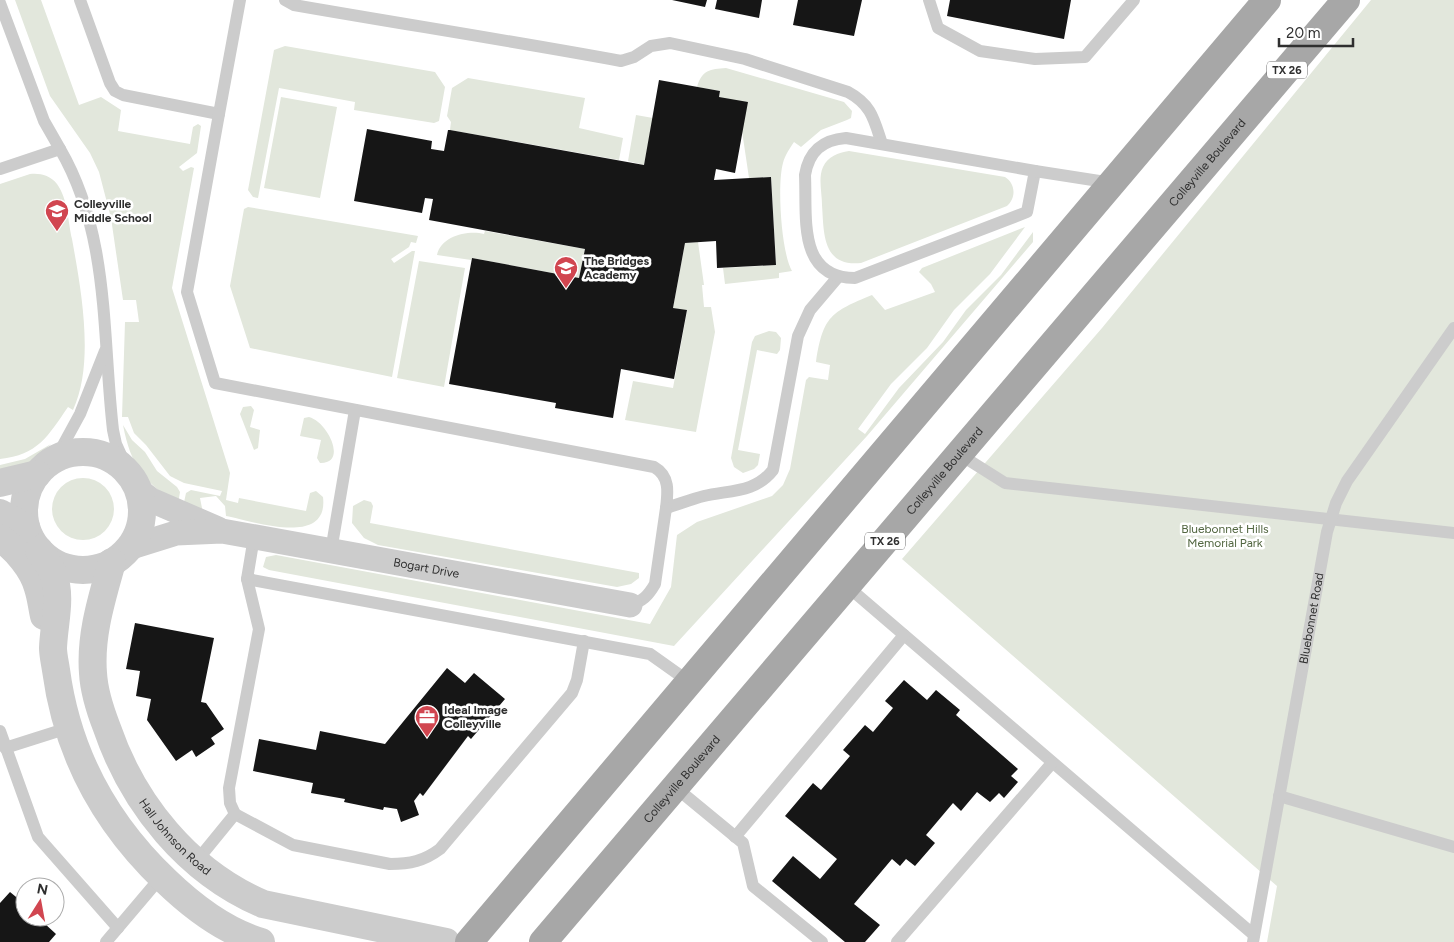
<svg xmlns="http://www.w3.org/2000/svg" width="1454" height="942" font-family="Figtree,sans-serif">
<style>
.green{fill:#e2e7dc}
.building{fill:#161616}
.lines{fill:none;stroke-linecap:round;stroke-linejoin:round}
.service{stroke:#ccc;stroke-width:12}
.minor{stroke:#ccc;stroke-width:25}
.tertiary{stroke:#ccc;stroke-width:28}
.primary{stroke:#a7a7a7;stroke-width:28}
.labels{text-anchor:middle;stroke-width:5;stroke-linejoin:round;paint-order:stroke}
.shield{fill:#fff;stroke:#6d6d6d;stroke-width:1}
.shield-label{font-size:11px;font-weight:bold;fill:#2f2f2f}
.street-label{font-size:12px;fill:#2f2f2f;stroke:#fff}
.poi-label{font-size:12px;font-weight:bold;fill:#2f2f2f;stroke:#fff;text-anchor:start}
.park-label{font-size:12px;fill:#526641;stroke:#fff}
</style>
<rect width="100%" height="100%" fill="#fff"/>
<!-- green -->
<path class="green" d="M 15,0 L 41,0 L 79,105 L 101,97 L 121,110 L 118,131 L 190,144 L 193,127 L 198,124 L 201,126 L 197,153 L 179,167 L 183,171 L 191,167 L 194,168 L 172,288 L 230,473 L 226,500 L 238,503 L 239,498 L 306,511 L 310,493 L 316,491 L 323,497 C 329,548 253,521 226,516 L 225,506 L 216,496 L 200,498 L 203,513 L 183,507 L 186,493 L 191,490 L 220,496 L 222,491 L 184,483 L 170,476 L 146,445 L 134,433 L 128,417 L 122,417 L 125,322 L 139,322 L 136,300 L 123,300 L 111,218 L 99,172 L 90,153 L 50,96 Z
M 1371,0 L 1454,0 L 1454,942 L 1267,942 L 1277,886 L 902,559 L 1102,328 Z
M 285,46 L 435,72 L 445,87 L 439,121 L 434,123 L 354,110 L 355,102 L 279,88 L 258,198 L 253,197 L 248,190 L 274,50 Z
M 726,68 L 844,102 L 852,111 L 851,118 L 847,120 L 821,130 L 801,147 L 794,142 C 790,148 785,155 783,163 C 777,184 781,252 792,271 L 779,273 L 779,278 L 725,284 L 723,268 L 776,265 L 771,177 L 749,178 L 742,131 L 719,97 L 720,91 L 697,87 C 702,70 710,69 726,68 Z
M 468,78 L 585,98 L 579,128 L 623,138 L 619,160 L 450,130 L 451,122 L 447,116 L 452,88 Z
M 281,97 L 337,107 L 320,198 L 264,188 Z
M 636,115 L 653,118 L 644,165 L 628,161 Z
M 849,151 L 1005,177 C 1016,184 1016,198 1007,206 L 861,263 C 822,267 824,233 822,205 C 822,193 818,178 823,167 C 828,156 838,153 849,151 Z
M 30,174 C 40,173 50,175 57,184 C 68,199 68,222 72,239 C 81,289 95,363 73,410 L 68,407 C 48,436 38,455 0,459 L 0,184 Z
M 248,207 L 418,236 L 416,243 L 411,242 L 409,247 L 391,259 L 394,263 L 412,251 L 415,251 L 392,377 L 250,348 L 230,286 L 244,209 Z
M 1025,227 L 990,274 L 954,310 L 927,348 L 891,384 L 858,429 L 865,434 L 899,388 L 943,342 L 966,310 L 1001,275 L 1033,232 L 1033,242 L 867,436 L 674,646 L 269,570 L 263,567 L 266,557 L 276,555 L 650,624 L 671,587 L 677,535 L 697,522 L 772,496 L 783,485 L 790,469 L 806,380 L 809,377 L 828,380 L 830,365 L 816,362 C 823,316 831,312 872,295 L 885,310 L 935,292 L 931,284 L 919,272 L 922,268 Z
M 485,231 L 585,249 L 579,278 L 472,258 L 471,260 L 437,255 C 441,236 468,230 484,234 Z
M 698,242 L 704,285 L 702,285 L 704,307 L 711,307 L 715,332 L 696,432 L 625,420 L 633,381 L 673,388 L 687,311 L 673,308 L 685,243 Z
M 419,261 L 465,268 L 444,387 L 397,378 Z
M 769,331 L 776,332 L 781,338 L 780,350 L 777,354 L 757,350 L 738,450 L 760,454 L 758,465 L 754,469 L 743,473 L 734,467 L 731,458 L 752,342 L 755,336 Z
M 251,406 L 254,410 L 250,427 L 260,430 L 258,448 L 254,450 L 240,414 L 243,407 Z
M 309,417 C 328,422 348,464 320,463 L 317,458 L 321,440 L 300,436 L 304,418 Z
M 123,425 L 132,440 L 145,452 L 157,471 L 177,487 L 180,492 L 178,504 C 143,481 131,466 123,425 Z
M 51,444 L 29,464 L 0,473 L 0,465 L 25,459 Z
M52 509a31 31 0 1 1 62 0a31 31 0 1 1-62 0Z
M 364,500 L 371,502 L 373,506 L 370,523 L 639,573 L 639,578 L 631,584 L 617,587 L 378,545 L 364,538 L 352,523 L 353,506 Z"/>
<!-- building -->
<path class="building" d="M 672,0 L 707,0 L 705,7 Z
M 717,0 L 762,0 L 759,18 L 715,9 Z
M 798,0 L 862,0 L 854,36 L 793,25 Z
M 950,0 L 1071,0 L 1064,39 L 947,16 Z
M 659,80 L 720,91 L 719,97 L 748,102 L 735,173 L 716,169 L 714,180 L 771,177 L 776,265 L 717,268 L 716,241 L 685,243 L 673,308 L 687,310 L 674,379 L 621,369 L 613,418 L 555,408 L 556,403 L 449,384 L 472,258 L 579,278 L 585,249 L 429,220 L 433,199 L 425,198 L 422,213 L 354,201 L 367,129 L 432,141 L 431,149 L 444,151 L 448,130 L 450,130 L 644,165 Z
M 135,623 L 214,638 L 201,702 L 206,703 L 224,729 L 211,738 L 215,744 L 196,757 L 192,750 L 176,761 L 147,720 L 151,699 L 136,696 L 140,671 L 126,669 Z
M 447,668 L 465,683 L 474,673 L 505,699 L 471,739 L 468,736 L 423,796 L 420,793 L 414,801 L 419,815 L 401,822 L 397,809 L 384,807 L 383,810 L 344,802 L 345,799 L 311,793 L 313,783 L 253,771 L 259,739 L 316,750 L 320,731 L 385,744 Z
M 904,680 L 927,700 L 936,690 L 960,710 L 956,715 L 1018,769 L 1011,776 L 1018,782 L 1004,798 L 999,793 L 990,802 L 977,792 L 961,811 L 953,803 L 926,835 L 935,843 L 915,866 L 906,859 L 900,866 L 892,859 L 854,904 L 880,925 L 865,942 L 845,942 L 772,881 L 793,856 L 820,879 L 837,859 L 785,816 L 813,783 L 821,790 L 850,756 L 843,750 L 865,725 L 873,732 L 893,708 L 885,701 Z
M 10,892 L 21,901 L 25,896 L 25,917 L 50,917 L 44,923 L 56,934 L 49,942 L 0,942 L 0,903 Z"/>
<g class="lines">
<!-- service -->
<g class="service">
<path d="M 80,0 L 110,83 L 115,91 L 123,95 L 219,114 L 240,0"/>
<path d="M 285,0 L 294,5 C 403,24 512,41 621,61 L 634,57 L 651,46 L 670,43 L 745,59 L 848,92 C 872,105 874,120 882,144"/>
<path d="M 929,0 L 938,28 L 980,51 L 1035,59 L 1085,57 L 1134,0"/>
<path d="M 0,3 L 44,121 L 60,149 L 0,169"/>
<path d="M 219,114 L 187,292 L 215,383 L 654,467 C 670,476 668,492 666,508 C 679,504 692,499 704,496 C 730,490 755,493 773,470 L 798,336 L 810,310 L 838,277"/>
<path d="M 846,138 L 1035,171 L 1027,212 L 855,278 C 797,278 807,217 805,175 C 809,151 822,140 846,138 Z"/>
<path d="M 60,149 C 110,235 102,334 113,430 L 116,444 L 130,475"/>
<path d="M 1035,171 L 1112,183"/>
<path d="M 959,454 L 1005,483 L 1454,533"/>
<path d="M 56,458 L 80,414 L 105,351"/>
<path d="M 331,551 L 355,410"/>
<path d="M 247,579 L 650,654 L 688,681"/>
<path d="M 847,586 L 1254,935"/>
<path d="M 630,605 C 643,601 648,596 655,584 L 666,508"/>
<path d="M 0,731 L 38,837 L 118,928"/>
<path d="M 5,748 L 68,728"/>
<path d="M 675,787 L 743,843 L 753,886 L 822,942"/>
<path d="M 1279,796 L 1454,847"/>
<path d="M 235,814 L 293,845 L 390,864 C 410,864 424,861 440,849 L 572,693 L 577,680 L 584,641"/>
<path d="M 735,837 L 904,635"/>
<path d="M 195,863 L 235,814 L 230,803 L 229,788 L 259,629 L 247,579 L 254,537"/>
<path d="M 106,942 L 161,877"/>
<path d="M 897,942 L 1052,763"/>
<path id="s1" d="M 1253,942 L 1327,532 L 1336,503 L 1347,481 L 1454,328"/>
</g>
<!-- minor -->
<g class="minor">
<path d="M 138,490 L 151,500 L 218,529"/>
<path id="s2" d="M 128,548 L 176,533 L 222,531 L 630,605"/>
</g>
<!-- tertiary -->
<g class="tertiary">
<circle cx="83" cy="511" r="59"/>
<path d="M 0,483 L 37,474"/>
<path d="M 0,513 L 26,527"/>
<path d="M 0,538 C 16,549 33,569 38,588 C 41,597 42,607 44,616"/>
<path d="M 39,550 C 44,557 50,565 53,573 C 62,598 54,622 53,648 C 53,655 55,663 56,670 C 67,753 106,824 166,881 C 193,907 224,931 261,942"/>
<path id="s3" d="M 112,562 C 102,598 90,635 93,673 C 94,692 100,710 107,728 C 133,804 188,872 263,904 L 446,942"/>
</g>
<!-- primary -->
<g class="primary">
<path d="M 469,942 L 1267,0"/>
<path id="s4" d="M 543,942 L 1346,0"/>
</g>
</g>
<!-- icons -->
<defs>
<g id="school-pin" transform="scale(1.25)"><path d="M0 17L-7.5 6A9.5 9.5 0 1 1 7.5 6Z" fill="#d14650" stroke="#fff"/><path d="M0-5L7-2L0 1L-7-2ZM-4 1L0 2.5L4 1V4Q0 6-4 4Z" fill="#fff"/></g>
<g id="office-pin" transform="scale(1.25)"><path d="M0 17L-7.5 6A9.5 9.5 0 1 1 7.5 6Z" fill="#d14650" stroke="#fff"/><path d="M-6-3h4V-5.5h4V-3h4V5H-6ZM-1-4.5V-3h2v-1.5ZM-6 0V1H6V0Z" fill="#fff"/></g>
</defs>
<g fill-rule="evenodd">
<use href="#school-pin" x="57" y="211"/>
<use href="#school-pin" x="566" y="268"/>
<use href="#office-pin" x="427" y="717"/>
</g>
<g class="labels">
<!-- shield labels -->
<g class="shield">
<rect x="1267" y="61.5" width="40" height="17" rx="4"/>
<rect x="865" y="532.5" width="40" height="17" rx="4"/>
</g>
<g class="shield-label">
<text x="1287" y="74">TX 26</text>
<text x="885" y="545">TX 26</text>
</g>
<!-- street labels -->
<g class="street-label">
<text dy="4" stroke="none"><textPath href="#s4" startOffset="1024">Colleyville Boulevard</textPath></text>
<text dy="4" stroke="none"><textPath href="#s4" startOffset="619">Colleyville Boulevard</textPath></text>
<text dy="4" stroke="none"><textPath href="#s2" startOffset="304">Bogart Drive</textPath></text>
<text dy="4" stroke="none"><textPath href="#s1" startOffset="329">Bluebonnet Road</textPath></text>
<text dy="4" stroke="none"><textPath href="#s4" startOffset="214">Colleyville Boulevard</textPath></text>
<text dy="4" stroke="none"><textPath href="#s3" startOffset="300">Hall Johnson Road</textPath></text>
</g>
<!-- poi labels -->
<g class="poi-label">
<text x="74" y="208">Colleyville<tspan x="74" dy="14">Middle School</tspan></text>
<text x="584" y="265">The Bridges<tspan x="584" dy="14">Academy</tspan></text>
<text x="444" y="714">Ideal Image<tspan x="444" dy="14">Colleyville</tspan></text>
</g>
<!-- park labels -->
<g class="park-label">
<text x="1225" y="533">Bluebonnet Hills<tspan x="1225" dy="14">Memorial Park</tspan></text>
</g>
</g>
<!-- north arrow -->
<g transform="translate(40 902) rotate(11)"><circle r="24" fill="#ffffff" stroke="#acacac"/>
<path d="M0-4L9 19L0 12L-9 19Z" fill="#d14650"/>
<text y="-8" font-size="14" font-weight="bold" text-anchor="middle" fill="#2f2f2f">N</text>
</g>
<!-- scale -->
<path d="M1279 38v8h74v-8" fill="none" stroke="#2f2f2f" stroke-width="2.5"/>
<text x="1286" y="38" font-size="15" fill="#2f2f2f" stroke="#ffffff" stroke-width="4" paint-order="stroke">20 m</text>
</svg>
